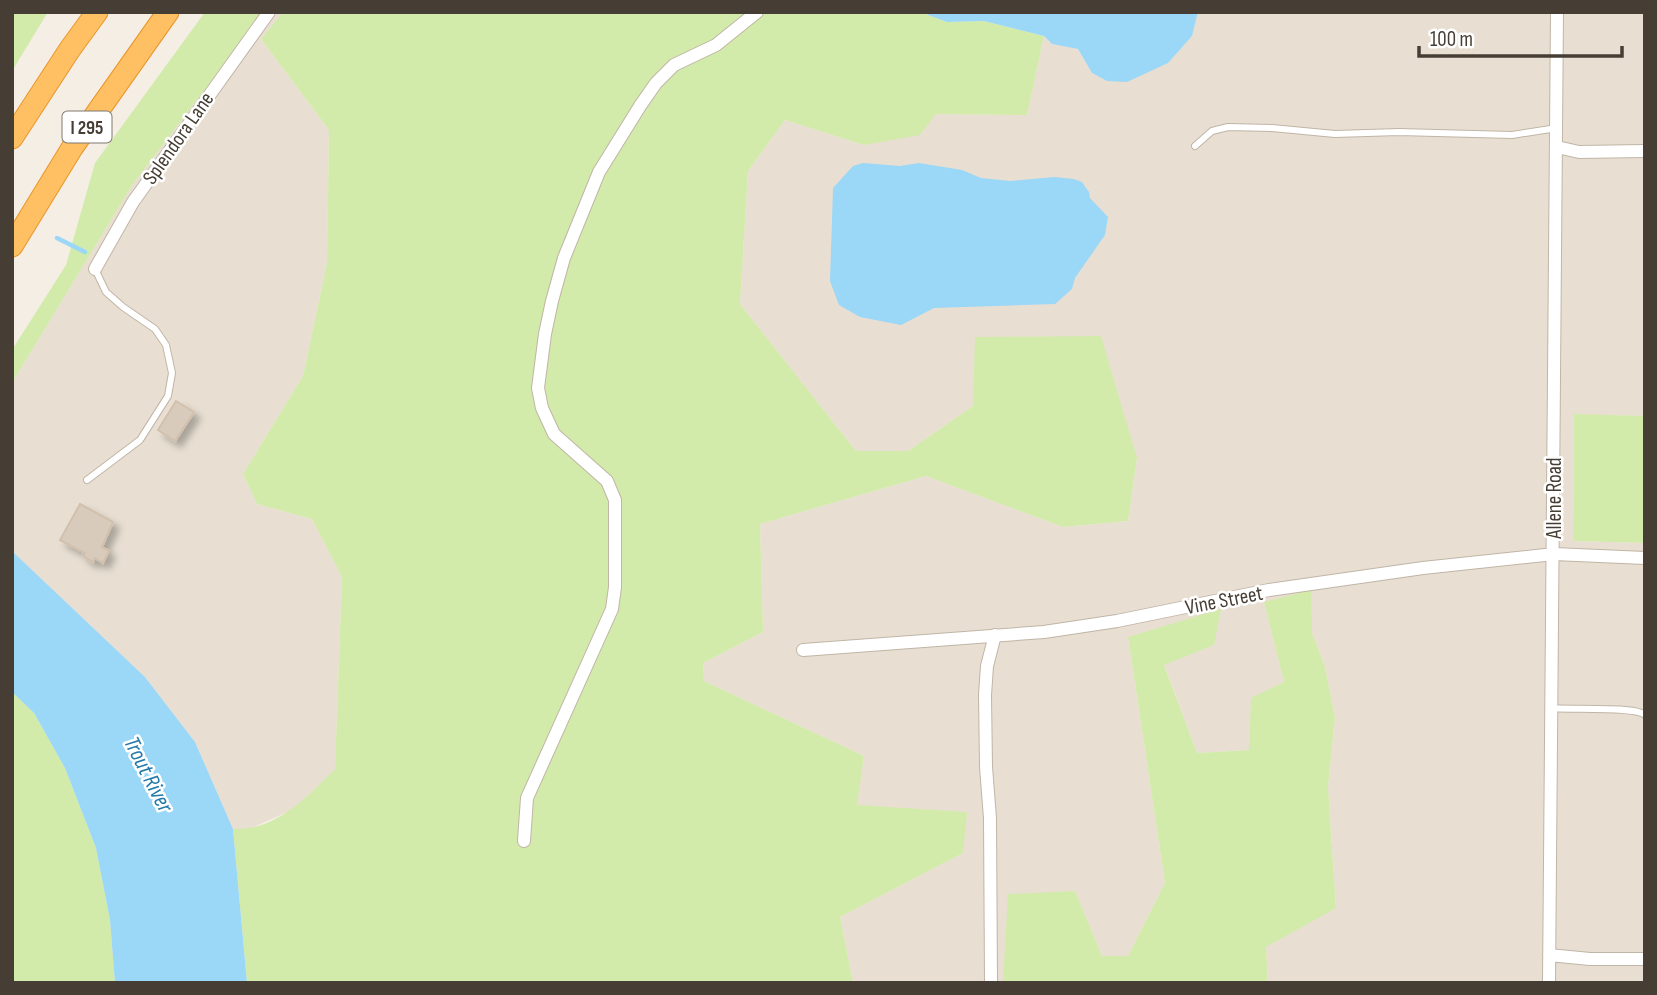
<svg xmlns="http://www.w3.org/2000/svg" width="1657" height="995" font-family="'Sofia Sans Condensed',sans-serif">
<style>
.residential{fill:#e8dfd2}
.green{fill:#d2ebaa}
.water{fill:#9bd7f6}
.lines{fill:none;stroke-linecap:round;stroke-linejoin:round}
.stream{stroke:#9bd7f6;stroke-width:4.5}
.building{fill:#d9cbbc;stroke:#d1c0ac;stroke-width:2;filter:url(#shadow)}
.lane-casing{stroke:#c0b5a6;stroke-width:8}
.street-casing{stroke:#c0b5a6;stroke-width:14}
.highway-casing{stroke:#e99529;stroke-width:23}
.lane{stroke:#fff;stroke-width:6}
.street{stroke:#fff;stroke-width:12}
.highway{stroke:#ffc064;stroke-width:21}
.labels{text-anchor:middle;stroke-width:5;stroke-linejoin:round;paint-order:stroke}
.shield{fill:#fff;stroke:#7e7871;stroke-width:2}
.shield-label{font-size:19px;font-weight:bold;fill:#463e34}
.street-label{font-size:21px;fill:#463e34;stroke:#fff}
.water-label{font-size:23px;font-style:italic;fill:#2379a9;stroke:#fff}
</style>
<defs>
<filter id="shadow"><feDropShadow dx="6" dy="6" stdDeviation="3.5" flood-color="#0004"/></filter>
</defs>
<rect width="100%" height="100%" fill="#f4eee4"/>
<!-- residential -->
<path class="residential" d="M 264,12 L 283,12 L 261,39 L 329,130 L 327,263 L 303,376 L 243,474 L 257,504 L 312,519 L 342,577 L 335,770 L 294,809 L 249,829 L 233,829 L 195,742 L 145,677 L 12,551 L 12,383 L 133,184 Z
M 1198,12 L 1645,12 L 1645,416 L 1574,415 L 1573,541 L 1645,543 L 1645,983 L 1268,983 L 1266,947 L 1336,907 L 1328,787 L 1335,717 L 1325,667 L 1312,633 L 1264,602 L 1284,682 L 1251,699 L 1250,750 L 1197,753 L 1164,664 L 1214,645 L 1128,637 L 1165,883 L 1128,956 L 1102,956 L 1075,891 L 1004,981 L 1011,983 L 853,983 L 840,917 L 963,853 L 856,805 L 864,756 L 704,681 L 703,663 L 763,632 L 760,524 L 926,476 L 1063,527 L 1128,521 L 1137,458 L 973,406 L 908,451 L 856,451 L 740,304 L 748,171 L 785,120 L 864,145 L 936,114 L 1027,115 L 1044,36 L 1052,44 L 1078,49 L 1092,73 L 1107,81 L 1192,36 Z"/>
<!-- green -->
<path class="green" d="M 12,12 L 48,12 L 12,71 Z
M 205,12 L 264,12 L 133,184 L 12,383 L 12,350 L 66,265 L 95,163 Z
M 283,12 L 927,12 L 928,15 L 947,22 L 984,21 L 1044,36 L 1027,115 L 936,114 L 920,135 L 864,145 L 785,120 L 748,171 L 740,304 L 856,451 L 908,451 L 973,406 L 975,337 L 1101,336 L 1137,458 L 1128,521 L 1063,527 L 926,476 L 760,524 L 763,632 L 703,663 L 704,681 L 864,756 L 857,805 L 967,812 L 963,853 L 840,917 L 853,983 L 247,983 L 233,829 C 276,831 307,797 335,769 L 342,577 L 312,519 L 257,504 L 243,474 L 303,376 L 327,263 L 329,130 L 261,39 Z
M 1574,414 L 1645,416 L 1645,543 L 1573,541 Z
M 1311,590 L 1312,633 L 1325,667 L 1335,717 L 1328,787 L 1336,908 L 1266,947 L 1268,983 L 1003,981 L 1008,894 L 1075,891 L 1102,956 L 1128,956 L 1165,883 L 1128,637 L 1221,609 L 1214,645 L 1164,665 L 1197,753 L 1249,750 L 1251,698 L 1284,682 L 1264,602 Z
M 12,692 L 34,713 L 65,768 L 96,848 L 110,920 L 115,983 L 12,983 Z"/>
<!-- water -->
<path class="water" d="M 927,12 L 1198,12 L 1192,36 L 1168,63 L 1127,82 L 1107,81 L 1092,73 L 1078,49 L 1052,44 L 1044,36 L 984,21 L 947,22 L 928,15 Z
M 863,163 L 900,166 L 919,163 L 962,170 L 981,178 L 1010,181 L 1054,177 L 1074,179 L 1082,182 L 1089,192 L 1090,198 L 1108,217 L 1105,235 L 1075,278 L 1072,289 L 1055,304 L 934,308 L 901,325 L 860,317 L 839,305 L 830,281 L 833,188 L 853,166 Z
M 12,551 L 145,677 L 195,742 L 233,829 L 247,983 L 115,983 L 110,920 L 96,848 L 65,768 L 34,713 L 12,692 Z"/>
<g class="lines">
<!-- stream -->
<path class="stream" d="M 57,238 L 85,252"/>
</g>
<!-- building -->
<path class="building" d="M 176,401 L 194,412 L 175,441 L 158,430 Z
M 80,504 L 113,522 L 102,547 L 109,551 L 103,563 L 95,558 L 93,562 L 83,556 L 85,553 L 60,540 Z"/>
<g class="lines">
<!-- lane casing -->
<g class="lane-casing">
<path id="lane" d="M 1195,146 L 1212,131 L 1228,127 L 1272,128 L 1335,134 L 1399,132 L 1512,135 L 1557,128
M 87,480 L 140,440 L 168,396 L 172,373 L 166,345 L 155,329 L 123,307 L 106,292 L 95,269
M 1552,708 C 1570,710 1636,706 1645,715"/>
</g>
<!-- street casing -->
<g class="street-casing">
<path id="street" d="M 1557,147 L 1579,152 L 1645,151
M 95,269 L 133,202 L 269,12
M 803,650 L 1044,632 L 1117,621 L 1269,590 L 1423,568 L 1554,554 L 1645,558
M 524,841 L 527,798 L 612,609 L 615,587 L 615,500 L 607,481 L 554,434 L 542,408 L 538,388 L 545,334 L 552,301 L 564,258 L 599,172 L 640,106 L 656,83 L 674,65 L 716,45 L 757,12
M 1549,955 L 1590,959 L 1645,959
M 991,983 L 990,818 L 986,767 L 985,695 L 987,666 L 995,635
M 1549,983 L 1557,12"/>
</g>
<!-- highway casing -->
<g class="highway-casing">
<path id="highway" d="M 12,138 L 70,49 L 97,12
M 12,246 L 72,148 L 168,12"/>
</g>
<!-- lane -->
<use href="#lane" class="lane"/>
<!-- street -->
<use href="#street" class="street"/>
<!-- highway -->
<use href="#highway" class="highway"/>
</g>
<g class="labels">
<!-- shield labels -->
<rect class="shield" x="62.5" y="111.5" width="49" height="31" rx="5"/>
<g class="shield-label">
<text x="87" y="134">I 295</text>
</g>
<!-- street labels -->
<g class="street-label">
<text transform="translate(178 138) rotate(-55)" y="7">Splendora Lane</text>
<text transform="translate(1554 498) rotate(-90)" y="7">Allene Road</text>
<text transform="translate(1224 600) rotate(-11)" y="7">Vine Street</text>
</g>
<!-- water labels -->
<g class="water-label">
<text transform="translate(149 774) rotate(63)" y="8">Trout River</text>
</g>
</g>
<!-- border -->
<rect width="1657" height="995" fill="none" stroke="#463e34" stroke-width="28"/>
<!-- scale -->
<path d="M1419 46v10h203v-10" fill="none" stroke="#463e34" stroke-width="3.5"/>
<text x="1430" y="46" font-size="21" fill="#463e34" stroke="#ffffff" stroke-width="5" paint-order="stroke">100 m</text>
</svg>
